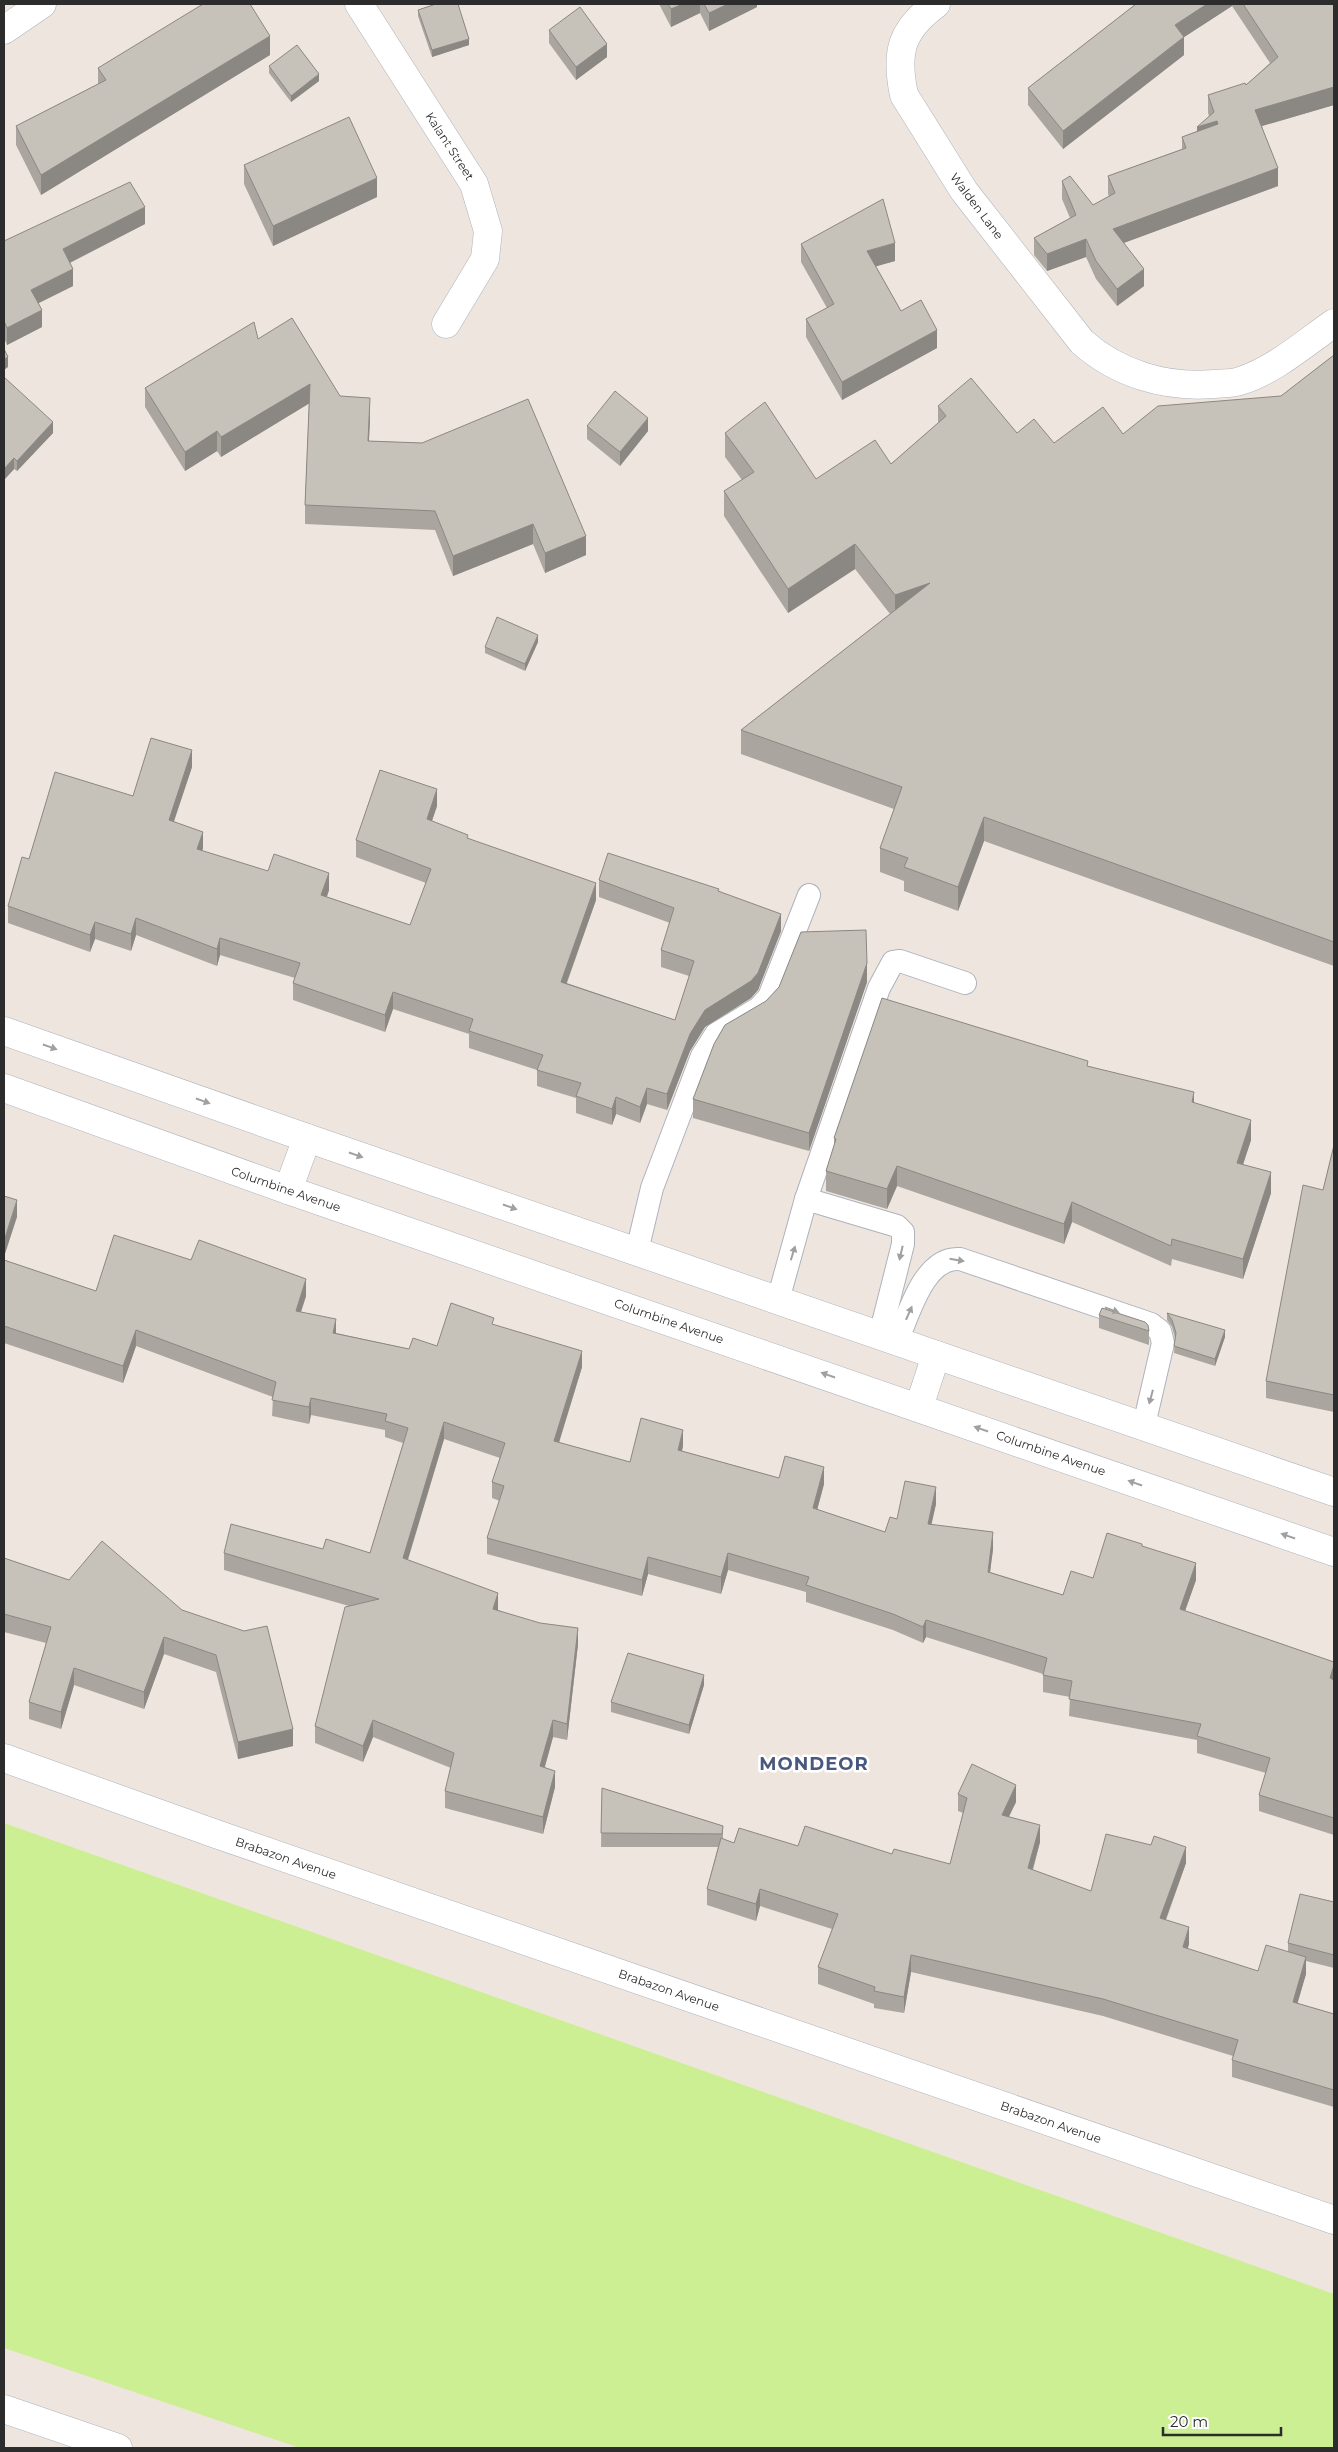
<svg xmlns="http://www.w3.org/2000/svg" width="1338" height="2452" font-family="Montserrat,sans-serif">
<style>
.pitch{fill:#cdef94}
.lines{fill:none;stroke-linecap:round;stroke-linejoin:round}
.service-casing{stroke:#aeb2bc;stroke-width:24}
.minor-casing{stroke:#aeb2bc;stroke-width:29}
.tertiary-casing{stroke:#aeb2bc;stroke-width:29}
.secondary-casing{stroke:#aeb2bc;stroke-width:29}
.service{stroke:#fff;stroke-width:22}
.minor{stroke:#fff;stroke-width:28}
.tertiary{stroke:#fff;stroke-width:28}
.secondary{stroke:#fff;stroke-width:28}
.wall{fill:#aaa69f}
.shaded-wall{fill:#8b8782}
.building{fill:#c6c1b9;stroke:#8b8782}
.oneway{fill:#a0a0a0}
.labels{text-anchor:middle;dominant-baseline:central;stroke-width:5;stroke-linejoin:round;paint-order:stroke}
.street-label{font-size:12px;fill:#2c2c2c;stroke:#fff}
.district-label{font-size:18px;font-weight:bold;letter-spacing:1px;fill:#4a577f;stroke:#fff}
</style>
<rect width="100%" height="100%" fill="#eee6de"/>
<polygon class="pitch" points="4,1823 1334,2294 1334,2448 300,2448 4,2348"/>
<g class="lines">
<g class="service-casing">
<g id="service">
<polyline points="806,1199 879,988 893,962 900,961 965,983"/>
<polyline points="637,1251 652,1188 702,1056 716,1034 759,1008 769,997 809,895"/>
<polyline points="778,1300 806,1199 897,1226 903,1232 903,1244 880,1335"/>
<path d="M897 1341C909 1314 924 1256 960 1259L1151 1324 1160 1331 1163 1343 1144 1425"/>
</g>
</g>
<g class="minor-casing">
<g id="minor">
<polyline points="359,4 474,184 488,231 485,259 446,324"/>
<path d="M936 4C901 30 895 52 904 95L964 191 1082 342C1118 374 1166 388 1213 384 1222 383 1232 384 1240 381 1275 370 1305 343 1334 323"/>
<polyline points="4,1758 216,1834 1334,2220"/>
<polyline points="4,2409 118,2448"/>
</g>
</g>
<g class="tertiary-casing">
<polyline id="tertiary" points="4,30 42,4"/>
</g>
<g class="secondary-casing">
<g id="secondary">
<polyline points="4,1031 307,1138 1334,1492"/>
<polyline points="4,1088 288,1190 1334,1552"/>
<polyline points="288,1190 307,1138"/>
<polyline points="919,1407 936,1355"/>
</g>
</g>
<use href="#service" class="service"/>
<use href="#minor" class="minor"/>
<use href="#tertiary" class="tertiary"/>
<use href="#secondary" class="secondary"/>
</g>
<g class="wall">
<polygon points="659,4 757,4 757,7 709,31 700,13 671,27"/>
<polygon points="1136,4 1334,4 1334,105 1262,126 1278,186 1123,243 1144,286 1117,306 1096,279 1086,257 1047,271 1034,255 1034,238 1070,218 1062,199 1062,181 1093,205 1109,196 1108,194 1108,176 1182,149 1182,137 1197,131 1209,116 1208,113 1208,95 1246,85 1270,63 1232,6 1184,37 1184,55 1063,149 1028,105 1028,88"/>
<polygon points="418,10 469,45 432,57 418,16"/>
<polygon points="549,30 607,57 576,80 549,43"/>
<polygon points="270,55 41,195 16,145 16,126 98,84 98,68"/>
<polygon points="269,66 319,81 291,102 269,73"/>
<polygon points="244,165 377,197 273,246 244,184"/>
<polygon points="145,224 70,263 73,286 38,303 42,327 7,345 4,338 4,241"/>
<polygon points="801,244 895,261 876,266 901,311 937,348 842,400 806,337 806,319 827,308 801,262"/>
<polygon points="258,339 370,417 369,441 422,443 586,555 545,573 533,544 453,576 435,530 305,524 305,505 309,403 221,457 217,451 185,471 145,407 145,388"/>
<polygon points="1334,355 1334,966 984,841 958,911 904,891 904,881 880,872 880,848 894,809 741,754 741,730 890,614 855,569 788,613 724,516 724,491 742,480 725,457 725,433 816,479 891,464 938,423 938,406 1017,433 1054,443 1123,434 1281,396"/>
<polygon points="4,377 53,433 17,471 14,469 4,480"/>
<polygon points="587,426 648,431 620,466 587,439"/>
<polygon points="538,642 525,671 485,653 485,647"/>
<polygon points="192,767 174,821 203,848 202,851 329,890 327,897 410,925 426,883 356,857 356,840 437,806 432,821 596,900 567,983 675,1020 689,976 661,967 661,950 670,923 599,897 599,880 719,891 781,931 758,990 751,998 705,1027 690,1051 667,1110 647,1104 640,1123 616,1114 612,1125 576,1113 576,1098 537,1086 537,1070 469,1048 469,1034 393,1009 385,1032 293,1000 293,983 295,978 220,955 217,966 136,935 131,951 95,939 90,952 8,923 8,906 29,859 133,796"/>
<polygon points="867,982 809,1151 693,1118 693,1099"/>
<polygon points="1088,1066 1194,1103 1251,1140 1243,1164 1271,1193 1243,1279 1172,1259 1171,1266 1072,1222 1064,1244 897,1186 887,1209 826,1191 826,1171 834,1145 834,1138"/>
<polygon points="1334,1145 1334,1412 1266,1398 1266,1381 1323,1190"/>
<polygon points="4,1260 96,1291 191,1260 306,1296 301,1312 336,1333 409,1349 437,1346 494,1325 582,1367 559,1443 630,1462 683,1446 682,1451 779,1478 824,1484 817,1510 885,1532 897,1519 936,1504 931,1524 993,1549 990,1572 1063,1595 1093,1578 1142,1546 1196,1580 1185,1611 1334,1662 1334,1835 1259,1811 1259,1795 1266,1773 1197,1753 1197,1740 1069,1716 1070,1697 1043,1692 1043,1674 926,1637 923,1643 893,1630 806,1602 806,1592 728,1570 721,1594 648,1574 642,1596 487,1554 487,1538 500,1501 492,1498 492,1482 500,1458 444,1439 408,1560 498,1610 578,1644 567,1740 553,1737 545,1767 555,1787 543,1834 445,1808 445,1791 451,1768 373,1737 363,1762 315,1743 315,1726 349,1606 224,1570 224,1553 323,1549 370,1553 403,1443 385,1437 385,1430 311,1415 309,1424 272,1416 273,1397 136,1346 123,1383 4,1343"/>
<polygon points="1167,1313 1225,1337 1215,1366 1174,1353 1175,1338 1172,1327 1167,1320"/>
<polygon points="1099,1315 1149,1331 1149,1345 1099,1328"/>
<polygon points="4,1558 69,1580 182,1610 293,1746 238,1759 216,1672 164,1654 144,1709 74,1685 61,1729 29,1719 29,1702 46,1643 4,1632"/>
<polygon points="704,1685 689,1734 611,1712 611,1702"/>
<polygon points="602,1788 723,1826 723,1839 734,1843 798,1846 892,1854 950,1864 963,1813 958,1811 958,1794 1016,1802 1009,1816 1040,1842 1033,1870 1091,1891 1186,1863 1166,1920 1189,1944 1187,1949 1258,1971 1288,1952 1288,1943 1334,1902 1334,1968 1306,1961 1306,1974 1297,2003 1334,2014 1334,2107 1232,2077 1232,2060 1233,2056 1103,2016 911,1972 904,2013 874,2008 874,2004 818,1984 818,1967 832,1929 760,1906 756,1921 707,1905 707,1889 718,1847 601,1847"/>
</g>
<g class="shaded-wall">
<polygon points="683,4 700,4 700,13 671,27 671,9"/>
<polygon points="728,4 757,4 757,7 709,31 709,13"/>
<polygon points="1207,4 1232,4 1232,6 1175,43 1175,25"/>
<polygon points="270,36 270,55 41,195 41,175"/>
<polygon points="1184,37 1184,55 1063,149 1063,131"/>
<polygon points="469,39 469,45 432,57 432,50"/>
<polygon points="607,44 607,57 576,80 576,67"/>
<polygon points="319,74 319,81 291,102 291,96"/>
<polygon points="1334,87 1334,105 1255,128 1255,110"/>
<polygon points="1217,121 1217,139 1197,145 1197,127"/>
<polygon points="1278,168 1278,186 1113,247 1113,229"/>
<polygon points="377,178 377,197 273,246 273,226"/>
<polygon points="145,207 145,224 63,266 63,249"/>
<polygon points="1086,239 1086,257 1047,271 1047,254"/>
<polygon points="895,243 895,261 867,269 867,251"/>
<polygon points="73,269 73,286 31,307 31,290"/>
<polygon points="1144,269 1144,286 1117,306 1117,289"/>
<polygon points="42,310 42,327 7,345 7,328"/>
<polygon points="937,330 937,348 842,400 842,382"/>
<polygon points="8,357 8,367 4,370 4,359"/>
<polygon points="310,384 310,403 221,457 221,437"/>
<polygon points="370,398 370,417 368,460 368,441"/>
<polygon points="648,418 648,431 620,466 620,452"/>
<polygon points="53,422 53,433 17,471 17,461"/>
<polygon points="217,431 217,451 185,471 185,452"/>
<polygon points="14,458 14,469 4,480 4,469"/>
<polygon points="533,524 533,544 453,576 453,556"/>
<polygon points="586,536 586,555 545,573 545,553"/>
<polygon points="855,544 855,569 788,613 788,589"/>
<polygon points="930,583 895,619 895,595"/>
<polygon points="538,635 538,642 525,671 525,664"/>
<polygon points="192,750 192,767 169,836 169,820"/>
<polygon points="437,789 437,806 427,835 427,819"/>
<polygon points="984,817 984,841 958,911 958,887"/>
<polygon points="203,832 203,848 197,866 197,849"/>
<polygon points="329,873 329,890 321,912 321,895"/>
<polygon points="596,883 596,900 561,998 561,982"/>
<polygon points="781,914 781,931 758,990 751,998 705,1027 690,1051 667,1110 667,1094 690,1034 705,1010"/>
<polygon points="136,918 136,935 131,951 131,934"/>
<polygon points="95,922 95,939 90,952 90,935"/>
<polygon points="220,938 220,955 217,966 217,949"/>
<polygon points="867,963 867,982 809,1151 809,1133"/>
<polygon points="393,992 393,1009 385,1032 385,1015"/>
<polygon points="647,1088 647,1104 640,1123 640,1107"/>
<polygon points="1194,1092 1194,1113 1192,1102"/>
<polygon points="616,1097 616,1114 612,1125 612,1109"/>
<polygon points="1251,1120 1251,1140 1237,1183 1237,1163"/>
<polygon points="897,1166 897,1186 887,1209 887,1189"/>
<polygon points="1271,1172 1271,1193 1243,1279 1243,1259"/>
<polygon points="17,1200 17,1217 4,1257 4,1241"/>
<polygon points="1072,1202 1072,1222 1064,1244 1064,1224"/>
<polygon points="306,1279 306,1296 296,1327 296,1311"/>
<polygon points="336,1319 336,1336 333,1333"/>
<polygon points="136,1330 136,1346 123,1383 123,1366"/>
<polygon points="1225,1330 1225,1337 1215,1366 1215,1359"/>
<polygon points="582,1351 582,1367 554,1458 554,1441"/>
<polygon points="311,1398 311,1415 309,1424 309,1407"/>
<polygon points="444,1422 444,1439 403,1575 403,1558"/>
<polygon points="683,1430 683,1446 678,1466 678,1450"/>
<polygon points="824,1467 824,1484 813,1525 813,1508"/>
<polygon points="936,1487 936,1504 928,1540 928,1524"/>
<polygon points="993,1532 993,1549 988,1588 988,1572"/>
<polygon points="728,1553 728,1570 721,1594 721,1577"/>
<polygon points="648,1557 648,1574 642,1596 642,1580"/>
<polygon points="1196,1563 1196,1580 1180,1625 1180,1609"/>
<polygon points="498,1593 498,1610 493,1625 493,1609"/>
<polygon points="926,1620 926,1637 923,1643 923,1627"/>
<polygon points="578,1628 578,1644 567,1740 567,1724"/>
<polygon points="164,1637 164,1654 144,1709 144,1692"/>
<polygon points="1334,1665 1334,1682 1330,1678"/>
<polygon points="74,1668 74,1685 61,1729 61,1712"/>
<polygon points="704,1675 704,1685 689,1734 689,1725"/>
<polygon points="373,1720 373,1737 363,1762 363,1746"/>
<polygon points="553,1720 553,1737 540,1783 540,1766"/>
<polygon points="293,1729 293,1746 238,1759 238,1742"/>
<polygon points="555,1771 555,1787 543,1834 543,1817"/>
<polygon points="1016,1785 1016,1802 1002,1831 1002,1815"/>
<polygon points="1040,1825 1040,1842 1028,1885 1028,1868"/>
<polygon points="1186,1847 1186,1863 1160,1935 1160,1918"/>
<polygon points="760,1889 760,1906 756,1921 756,1904"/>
<polygon points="1189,1927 1189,1944 1183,1964 1183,1947"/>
<polygon points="911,1955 911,1972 904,2013 904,1997"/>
<polygon points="1306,1957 1306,1974 1293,2019 1293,2002"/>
</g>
<g class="building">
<polygon points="203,4 250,4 270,36 41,175 16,126 106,80 98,68"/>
<polygon points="436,4 458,4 469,39 432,50 418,10"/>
<polygon points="668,4 683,4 671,9"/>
<polygon points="704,4 728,4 709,13"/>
<polygon points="1136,4 1207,4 1175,25 1184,37 1063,131 1028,88"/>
<polygon points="1243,4 1334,4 1334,87 1255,110 1278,168 1113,229 1144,269 1117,289 1096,261 1086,239 1047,254 1034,238 1076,215 1062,181 1070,176 1093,205 1115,193 1108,176 1186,148 1182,137 1218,124 1217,121 1197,127 1214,112 1208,95 1245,83 1246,85 1278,57"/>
<polygon points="580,7 607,44 576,67 549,30"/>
<polygon points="297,45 319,74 291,96 269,66"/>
<polygon points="349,117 377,178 273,226 244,165"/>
<polygon points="130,182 145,207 63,249 73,269 31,290 42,310 7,328 4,321 4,241"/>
<polygon points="883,199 895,243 867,251 901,311 921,300 937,330 842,382 806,319 834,304 801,244"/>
<polygon points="292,318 340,396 370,398 368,441 422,443 528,399 586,536 545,553 533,524 453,556 435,511 305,505 310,384 221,437 217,431 185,452 145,388 254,322 258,339"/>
<polygon points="4,349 8,357 4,359"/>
<polygon points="1334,355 1334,942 984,817 958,887 904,867 908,858 880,848 902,787 741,730 930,583 895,595 855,544 788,589 724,491 754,472 725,433 765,402 816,479 875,440 891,464 946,416 938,406 971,378 1017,433 1034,419 1054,443 1103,407 1123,434 1158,406 1281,396"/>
<polygon points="4,377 53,422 17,461 14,458 4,469"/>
<polygon points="615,391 648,418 620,452 587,426"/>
<polygon points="497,617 538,635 525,664 485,647"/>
<polygon points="151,738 192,750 169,820 203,832 197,849 268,871 274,854 329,873 321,895 410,925 431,869 356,840 380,770 437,789 427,819 468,835 467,838 596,883 561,982 675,1020 694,961 661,950 674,908 599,880 608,853 719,889 718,891 781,914 758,973 751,981 705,1010 690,1034 667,1094 647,1088 640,1107 616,1097 612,1109 576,1096 581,1083 537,1070 543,1055 469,1031 473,1019 393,992 385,1015 293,983 300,963 220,938 217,949 136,918 131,934 95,922 90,935 8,906 22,857 29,859 55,772 133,796"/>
<polygon points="866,930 867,963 809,1133 693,1099 714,1044 725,1025 766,1001 779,987 801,932"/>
<polygon points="882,998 1088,1061 1087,1066 1194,1092 1192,1102 1251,1120 1237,1163 1271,1172 1243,1259 1172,1239 1171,1246 1072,1202 1064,1224 897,1166 887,1189 826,1171 836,1139 834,1138"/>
<polygon points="1334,1145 1334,1395 1266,1381 1303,1185 1323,1190"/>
<polygon points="4,1196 17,1200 4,1241"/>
<polygon points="114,1235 191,1260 199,1240 306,1279 296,1311 336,1319 333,1333 409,1349 413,1338 437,1346 451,1303 494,1318 492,1324 582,1351 554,1441 630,1462 641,1418 683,1430 678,1450 779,1478 785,1456 824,1467 813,1508 885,1532 890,1517 897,1519 905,1481 936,1487 928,1524 993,1532 988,1572 1063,1595 1071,1571 1093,1578 1107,1533 1142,1544 1142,1546 1196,1563 1180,1609 1334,1662 1334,1665 1330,1678 1334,1680 1334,1818 1259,1795 1270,1758 1197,1736 1201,1724 1069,1699 1072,1681 1043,1675 1047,1658 926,1620 923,1627 893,1614 806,1585 809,1577 728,1553 721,1577 648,1557 642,1580 487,1538 504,1486 492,1482 505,1443 444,1422 403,1558 498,1593 493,1609 540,1623 578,1628 567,1724 553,1720 540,1766 555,1771 543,1817 445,1791 454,1753 373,1720 363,1746 315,1726 345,1607 379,1599 224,1553 231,1524 323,1549 326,1539 370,1553 408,1428 385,1421 387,1414 311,1398 309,1407 272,1400 276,1382 136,1330 123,1366 4,1326 4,1260 96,1291"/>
<polygon points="1102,1308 1145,1322 1148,1325 1149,1331 1099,1315"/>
<polygon points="1167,1313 1225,1330 1215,1359 1174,1346 1176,1333 1172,1320"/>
<polygon points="102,1541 182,1610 244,1631 267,1626 293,1729 238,1742 216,1655 164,1637 144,1692 74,1668 61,1712 29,1702 51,1627 4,1614 4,1558 69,1580"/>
<polygon points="628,1653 704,1675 689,1725 611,1702"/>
<polygon points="972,1764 1016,1785 1002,1815 1040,1825 1028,1868 1091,1891 1106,1834 1151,1845 1154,1836 1186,1847 1160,1918 1189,1927 1183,1947 1258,1971 1266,1945 1306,1957 1293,2002 1334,2014 1334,2090 1232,2060 1238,2040 1103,1999 911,1955 904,1997 874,1991 875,1987 818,1967 838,1914 760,1889 756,1904 707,1889 721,1838 734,1843 739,1828 798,1846 805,1826 892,1854 894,1849 950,1864 967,1798 958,1794"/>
<polygon points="602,1788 723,1826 722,1834 601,1833"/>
<polygon points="1300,1894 1334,1902 1334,1955 1288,1943"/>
</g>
<defs><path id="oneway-solid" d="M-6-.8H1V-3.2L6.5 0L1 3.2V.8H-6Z" transform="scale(1.25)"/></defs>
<g class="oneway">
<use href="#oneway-solid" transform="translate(50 1047) rotate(19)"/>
<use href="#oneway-solid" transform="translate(203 1101) rotate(19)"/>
<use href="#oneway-solid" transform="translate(356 1155) rotate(19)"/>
<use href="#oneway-solid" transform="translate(510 1207) rotate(19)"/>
<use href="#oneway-solid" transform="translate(793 1253) rotate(-73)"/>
<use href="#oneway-solid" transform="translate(901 1253) rotate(103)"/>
<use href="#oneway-solid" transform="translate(957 1260) rotate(9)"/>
<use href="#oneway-solid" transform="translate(1112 1310) rotate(19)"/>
<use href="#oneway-solid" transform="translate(909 1313) rotate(-66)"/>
<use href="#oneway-solid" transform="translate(828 1375) rotate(-161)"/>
<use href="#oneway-solid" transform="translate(1151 1397) rotate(105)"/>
<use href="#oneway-solid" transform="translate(981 1429) rotate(-161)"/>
<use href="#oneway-solid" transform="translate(1135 1483) rotate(-161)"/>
<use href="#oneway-solid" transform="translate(1288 1536) rotate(-161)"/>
</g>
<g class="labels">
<g class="street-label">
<text transform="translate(450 146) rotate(57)">Kalant Street</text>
<text transform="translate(977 206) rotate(53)">Walden Lane</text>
<text transform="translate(286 1189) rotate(19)">Columbine Avenue</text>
<text transform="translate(669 1321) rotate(19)">Columbine Avenue</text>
<text transform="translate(1051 1453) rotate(19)">Columbine Avenue</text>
<text transform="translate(286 1858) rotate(19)">Brabazon Avenue</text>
<text transform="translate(669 1990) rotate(19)">Brabazon Avenue</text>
<text transform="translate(1051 2122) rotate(19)">Brabazon Avenue</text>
</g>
<g class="district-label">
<text x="814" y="1764">MONDEOR</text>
</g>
</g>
<rect width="1338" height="2452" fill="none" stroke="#2c2c2c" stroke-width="10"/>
<path d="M1163 2427v8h118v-8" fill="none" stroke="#2c2c2c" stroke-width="2.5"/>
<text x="1170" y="2427" font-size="15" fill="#2c2c2c" stroke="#ffffff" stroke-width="4" paint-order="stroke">20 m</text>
</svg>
